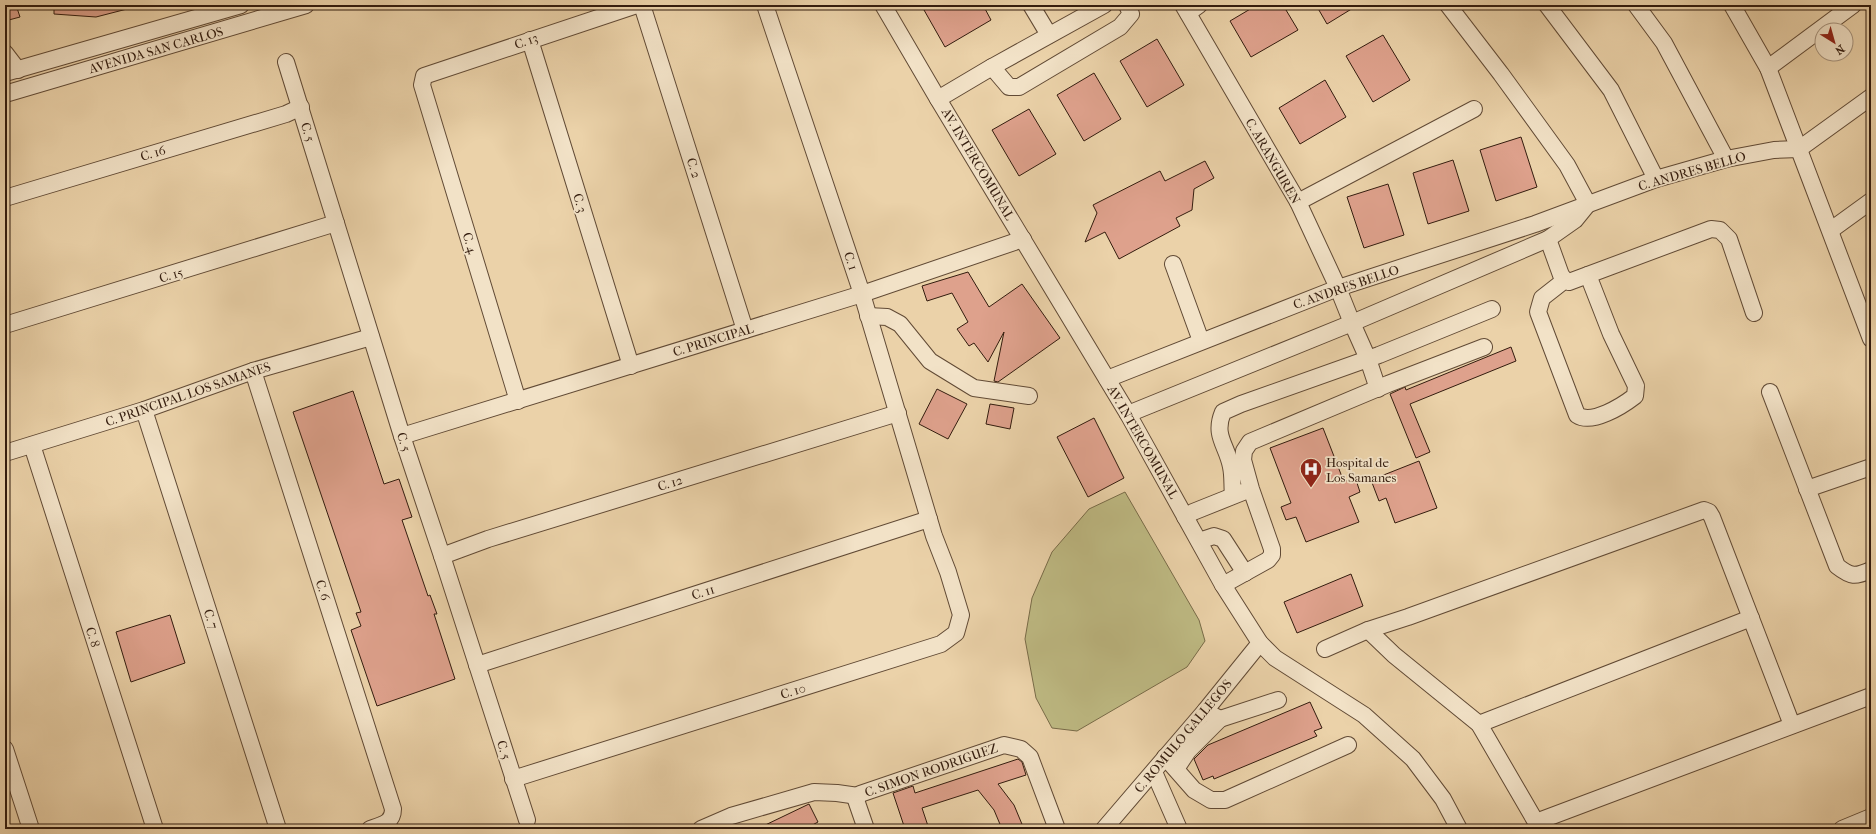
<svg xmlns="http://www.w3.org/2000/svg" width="1876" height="834" font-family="'IM FELL French Canon',serif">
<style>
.green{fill:#beba83;stroke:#786b48}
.building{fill:#dea18c;stroke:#331c0e}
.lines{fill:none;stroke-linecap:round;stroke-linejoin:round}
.minor-casing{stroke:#614a35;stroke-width:18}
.minor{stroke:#f2e2c7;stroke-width:16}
.labels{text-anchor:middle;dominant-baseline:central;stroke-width:3.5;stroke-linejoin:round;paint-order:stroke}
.street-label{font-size:13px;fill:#331c0e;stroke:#f2e2c7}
.poi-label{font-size:13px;fill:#331c0e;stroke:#f2e2c7;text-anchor:start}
</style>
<rect width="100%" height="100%" fill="#ebd2a9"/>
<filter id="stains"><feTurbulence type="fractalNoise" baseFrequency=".005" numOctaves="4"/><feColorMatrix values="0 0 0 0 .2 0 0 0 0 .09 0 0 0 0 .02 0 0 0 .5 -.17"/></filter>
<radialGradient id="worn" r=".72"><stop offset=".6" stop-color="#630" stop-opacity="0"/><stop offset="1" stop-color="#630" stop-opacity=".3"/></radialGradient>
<polygon class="green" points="1125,492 1199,620 1205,641 1187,667 1077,731 1052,728 1036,698 1025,639 1032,598 1052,552 1089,509"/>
<g class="building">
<polygon points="5,5 16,5 20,17 5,21"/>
<polygon points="54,5 126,5 127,9 96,17 54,14"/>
<polygon points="932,5 983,5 991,20 945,47 924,10"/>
<polygon points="1257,5 1283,5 1298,30 1251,57 1230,21"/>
<polygon points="1316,5 1358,5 1327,24"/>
<polygon points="1383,35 1410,80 1373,102 1346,56"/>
<polygon points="1157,39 1184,85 1147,107 1120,61"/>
<polygon points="1094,73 1121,119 1084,141 1057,95"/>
<polygon points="1325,80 1346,117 1300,144 1279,108"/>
<polygon points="1029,109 1056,154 1019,176 992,130"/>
<polygon points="1521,137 1537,187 1496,201 1480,150"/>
<polygon points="1453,160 1469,211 1428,224 1413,173"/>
<polygon points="1205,161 1214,178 1194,189 1192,210 1176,218 1180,226 1119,259 1105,232 1085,242 1097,213 1093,205 1160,171 1165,181"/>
<polygon points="1388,184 1404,235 1364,248 1347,197"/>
<polygon points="968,272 989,307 1022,284 1060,338 998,382 994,381 1004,332 988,362 974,343 969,346 957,329 968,322 952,293 927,301 922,286"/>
<polygon points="1511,347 1516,361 1410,404 1430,452 1416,458 1390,394 1405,387 1406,390"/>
<polygon points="937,389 967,404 948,439 919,424"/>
<polygon points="353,391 384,484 399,479 412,517 402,520 428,596 430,595 437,614 434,614 455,679 377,706 351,630 361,626 356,613 361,612 293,412"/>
<polygon points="990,404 1014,408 1010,429 986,424"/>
<polygon points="1094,418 1124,478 1088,497 1057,437"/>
<polygon points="1323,428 1344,482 1355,477 1360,492 1349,497 1359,522 1306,542 1296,517 1286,520 1281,507 1291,503 1270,448"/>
<polygon points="1419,461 1437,508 1395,523 1386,498 1379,501 1371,480"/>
<polygon points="1351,574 1363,606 1297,633 1284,602"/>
<polygon points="170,615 185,663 131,682 116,632"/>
<polygon points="1310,702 1322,728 1314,731 1317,736 1214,779 1213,776 1203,780 1194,759 1208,745"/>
<polygon points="1018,759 1022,762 1026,775 998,784 1014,805 1024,829 1002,829 994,810 978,790 922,808 929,829 905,829 893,793 913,786 915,793"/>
<polygon points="809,804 818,822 805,829 757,829"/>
</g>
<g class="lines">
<g class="minor-casing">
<g id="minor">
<polyline points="642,5 745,330"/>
<polyline points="883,5 938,99 1128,414 1223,585 1260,643 1275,658 1364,715 1413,759 1443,799 1459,829"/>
<polyline points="1031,5 1049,35"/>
<polyline points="1183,5 1298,202 1338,288 1352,323 1368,359 1378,389"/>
<polyline points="1547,5 1611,90 1656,179"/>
<polyline points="1636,5 1664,43 1726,159"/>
<polyline points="1732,5 1768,68 1871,339"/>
<polyline points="1188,13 1199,5"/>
<polyline points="530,40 631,366"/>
<polyline points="5,53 18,70"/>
<polyline points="286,62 402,436 442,556 527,820"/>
<polyline points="992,67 1009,87 1019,87 1120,27 1131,14 1127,5"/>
<polyline points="1768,68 1853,5"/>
<polyline points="5,73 241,5"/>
<polyline points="5,94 306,5"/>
<polyline points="938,99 992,67 1104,5"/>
<polyline points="5,198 286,114 301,107"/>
<polyline points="1298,202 1474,109"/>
<polyline points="1831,230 1871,201"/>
<polyline points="1548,239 1561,275 1565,280 1569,282 1711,229 1720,230 1729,239 1754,313"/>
<polyline points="1173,264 1201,341"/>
<path d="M1565 280 1542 298 1538 312 1577 415C1592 425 1622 406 1635 396L1636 386 1611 334 1588 275"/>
<polyline points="868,316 887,317 900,324 930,361 974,388 1029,396"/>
<polyline points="5,325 336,223"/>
<path d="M253 371 393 809C393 823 382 825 370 829"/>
<polyline points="1107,379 1338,288 1535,224 1656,179 1726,159 1774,150 1799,149 1871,97"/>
<path d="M1770 392 1837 566C1851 577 1855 577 1871 570"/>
<polyline points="518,401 422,85 424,76 637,5"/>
<polyline points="144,410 278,829"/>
<polyline points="1128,414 1352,323 1548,239 1575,220 1588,204 1567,165 1501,74 1448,5"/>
<polyline points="402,436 862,294 1023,239"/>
<polyline points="32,445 155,829"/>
<polyline points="5,453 144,410 253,371 371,337"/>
<polyline points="1807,489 1871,467"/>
<path d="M1233 495C1232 486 1233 476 1231 467 1227 445 1213 436 1223 412L1241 404 1379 355 1492 309"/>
<polyline points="1185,517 1193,512 1243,492"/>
<polyline points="1199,541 1214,536 1223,539 1245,573"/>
<polyline points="442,556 488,539 898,413"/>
<polyline points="1223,585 1268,560 1272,555 1272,549 1251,489 1243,460 1244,451 1250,442 1388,384 1484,347"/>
<polyline points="1368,630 1394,655 1479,724 1540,829"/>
<polyline points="1325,649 1368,630 1408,617 1704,510 1709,512 1712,517 1792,725"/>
<polyline points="477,665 929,519"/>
<polyline points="1220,719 1278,700"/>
<polyline points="1479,724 1751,618"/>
<polyline points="5,749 31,829"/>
<polyline points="1165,757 1194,790 1211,800 1225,800 1348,745"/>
<polyline points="1176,769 1188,751 1220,719 1205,711"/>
<polyline points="1154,772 1179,829"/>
<polyline points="513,779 941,644 956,633 961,615 948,572 934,536 862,294 765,5"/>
<polyline points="1536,822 1871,696"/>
<polyline points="701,829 731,816 814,792 837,793 858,796"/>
<polyline points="866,829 856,800 860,794 1004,745 1021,749 1030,757 1057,829"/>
<polyline points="1104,829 1205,711 1260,643"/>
<polyline points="1842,829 1871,817"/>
</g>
</g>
<use href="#minor" class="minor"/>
</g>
<defs>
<g id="hospital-pin" transform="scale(1.15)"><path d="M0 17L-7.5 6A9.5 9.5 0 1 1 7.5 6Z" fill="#8f2418" stroke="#f2e2c7"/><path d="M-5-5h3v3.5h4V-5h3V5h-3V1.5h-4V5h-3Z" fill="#fff"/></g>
</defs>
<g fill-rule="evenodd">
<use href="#hospital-pin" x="1311" y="469"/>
</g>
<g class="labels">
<g class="street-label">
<text transform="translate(526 41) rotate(-19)">C. 13</text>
<text transform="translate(156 50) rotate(-16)">AVENIDA SAN CARLOS</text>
<text transform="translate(308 132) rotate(73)">C. 5</text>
<text transform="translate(153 153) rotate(-17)">C. 16</text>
<text transform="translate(1273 161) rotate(60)">C. ARANGUREN</text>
<text transform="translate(978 164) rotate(59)">AV. INTERCOMUNAL</text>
<text transform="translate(694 168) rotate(72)">C. 2</text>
<text transform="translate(1692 171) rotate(-16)">C. ANDRES BELLO</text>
<text transform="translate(580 203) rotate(73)">C. 3</text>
<text transform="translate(470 243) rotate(73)">C. 4</text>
<text transform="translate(851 261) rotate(72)">C. 1</text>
<text transform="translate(171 275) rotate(-17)">C. 15</text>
<text transform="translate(1346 287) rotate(-19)">C. ANDRES BELLO</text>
<text transform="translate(713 340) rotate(-17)">C. PRINCIPAL</text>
<text transform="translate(188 394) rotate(-19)">C. PRINCIPAL LOS SAMANES</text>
<text transform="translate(404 442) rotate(72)">C. 5</text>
<text transform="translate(1143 442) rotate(60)">AV. INTERCOMUNAL</text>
<text transform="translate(670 483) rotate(-17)">C. 12</text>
<text transform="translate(323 590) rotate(72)">C. 6</text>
<text transform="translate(703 592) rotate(-18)">C. 11</text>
<text transform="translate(211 619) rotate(72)">C. 7</text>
<text transform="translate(93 637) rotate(72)">C. 8</text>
<text transform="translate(793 691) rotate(-17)">C. 10</text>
<text transform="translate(1183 736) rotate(-50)">C. ROMULO GALLEGOS</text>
<text transform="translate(504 750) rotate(72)">C. 5</text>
<text transform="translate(931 770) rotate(-19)">C. SIMON RODRIGUEZ</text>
</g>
<g class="poi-label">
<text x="1326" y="462">Hospital de<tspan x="1326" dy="15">Los Samanes</tspan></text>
</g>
</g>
<rect width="1876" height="834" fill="none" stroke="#ebd2a9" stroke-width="20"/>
<rect x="6" y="6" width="1864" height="822" fill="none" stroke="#331c0e" stroke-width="2"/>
<rect x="10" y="10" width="1856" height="814" fill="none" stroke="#331c0e"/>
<g transform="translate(1834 42) rotate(143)"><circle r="19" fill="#f2e2c7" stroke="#a6937d"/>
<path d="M0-3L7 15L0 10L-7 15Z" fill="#8f2418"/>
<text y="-6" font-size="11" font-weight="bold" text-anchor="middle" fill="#331c0e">N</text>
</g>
<rect width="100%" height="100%" filter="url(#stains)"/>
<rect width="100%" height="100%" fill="url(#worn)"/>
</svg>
